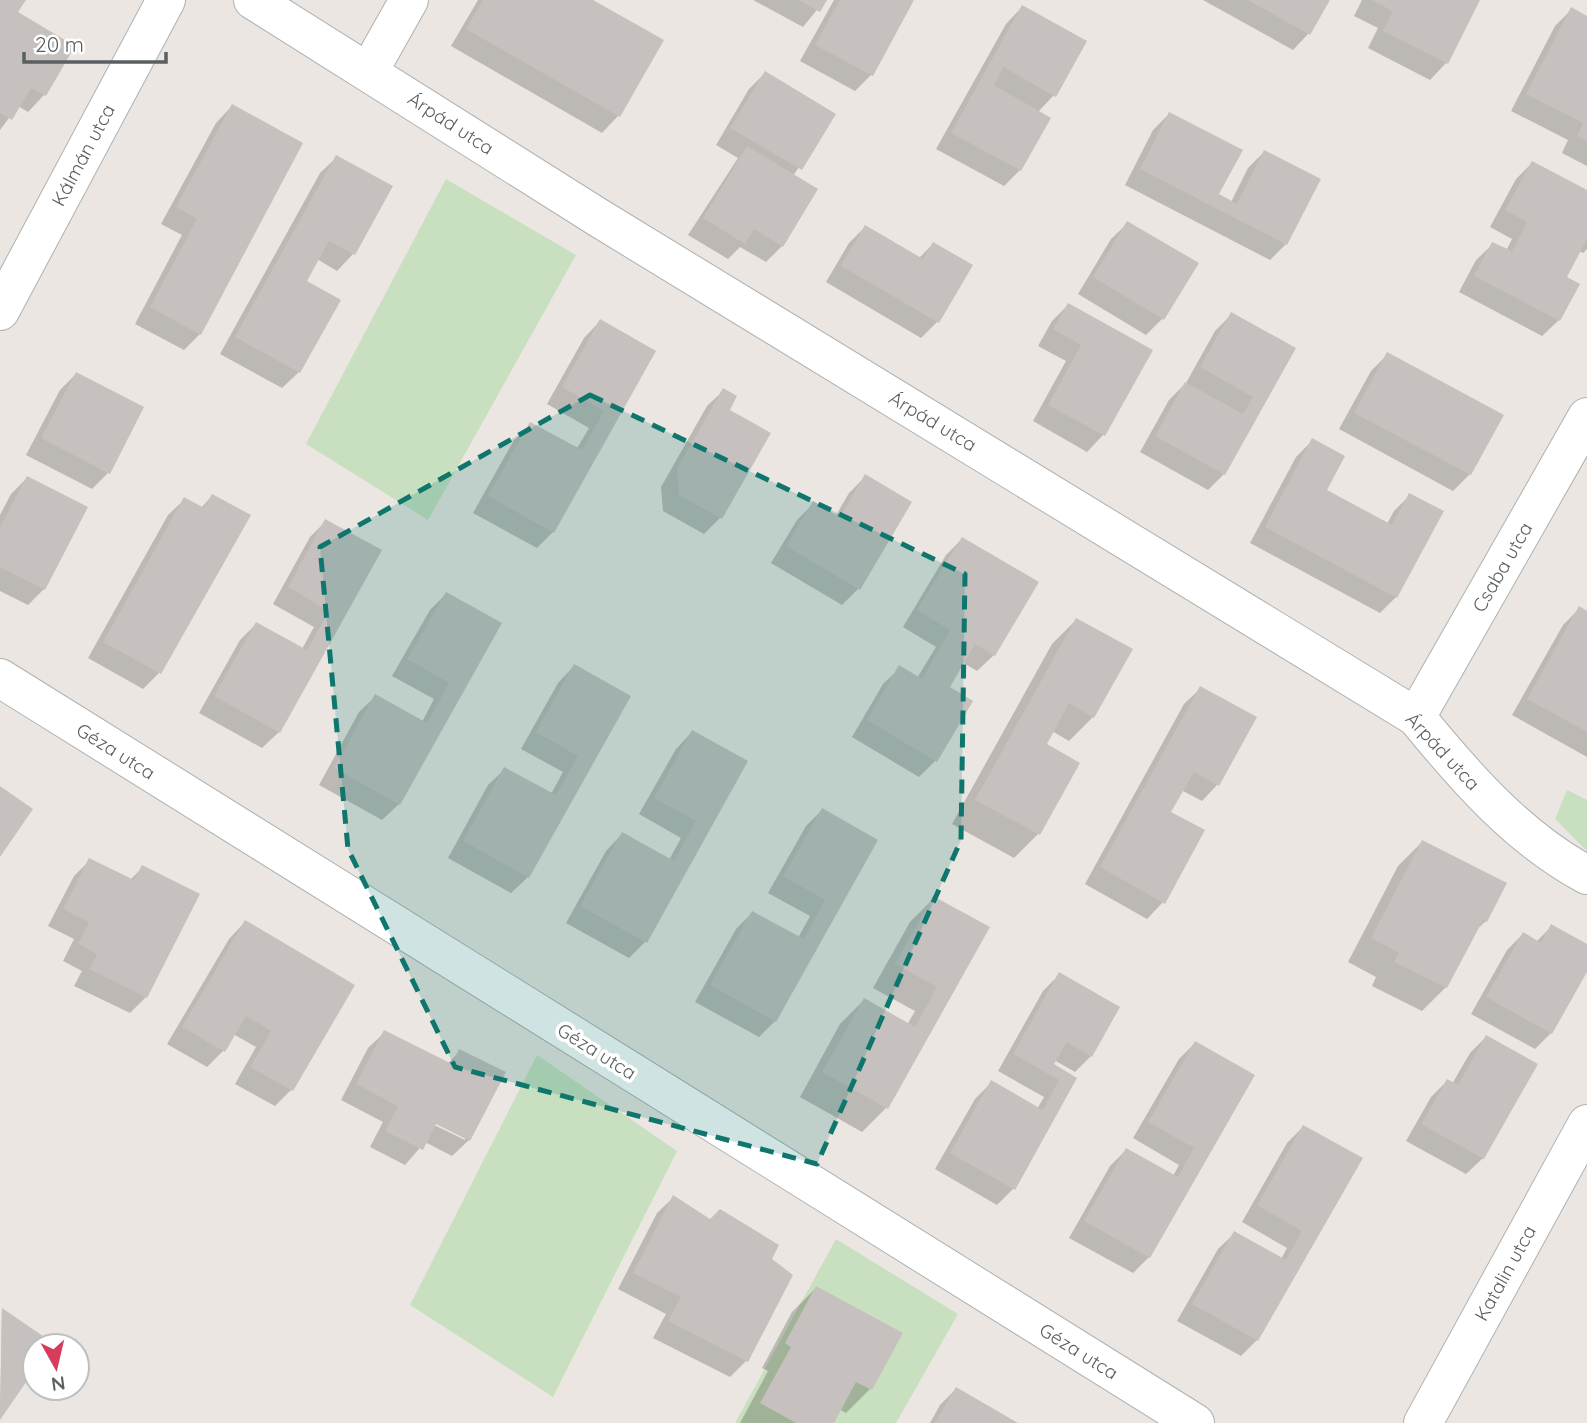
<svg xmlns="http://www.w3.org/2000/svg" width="1587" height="1423" font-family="Quicksand,sans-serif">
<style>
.green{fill:#c9e0c0}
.shadow{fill:#0003;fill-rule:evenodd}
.building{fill:#c6c1be}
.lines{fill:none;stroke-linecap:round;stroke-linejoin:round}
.street-casing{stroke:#adb1b3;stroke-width:40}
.street{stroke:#fff;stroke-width:38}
.marked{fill:#0f766e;fill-opacity:0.2;stroke:#0f766e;stroke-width:5;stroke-dasharray:14 9;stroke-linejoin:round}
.labels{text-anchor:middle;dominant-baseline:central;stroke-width:7;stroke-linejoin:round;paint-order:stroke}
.street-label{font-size:19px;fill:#5a5f61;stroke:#fff}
</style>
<rect width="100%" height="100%" fill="#ebe6e1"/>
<g class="green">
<polygon points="446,179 576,255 428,520 306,444"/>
<polygon points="1567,790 1587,800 1587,851 1555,819"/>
<polygon points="537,1055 677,1151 553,1397 410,1305"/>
<polygon points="836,1239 958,1314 896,1423 735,1423"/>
</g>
<g class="shadow">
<polygon points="0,0 24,0 16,13 73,47 44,95 28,112 18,106 0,130"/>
<polygon points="478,0 590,0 661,41 618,116 602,133 451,46"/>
<polygon points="753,0 825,0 803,27"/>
<polygon points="834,0 912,0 871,75 855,91 800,61"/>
<polygon points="1203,0 1328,0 1309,33 1293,50"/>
<polygon points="1362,0 1478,0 1446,63 1430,80 1368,48 1378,28 1354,16"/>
<polygon points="1022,7 1054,95 1038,112 1020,170 1004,186 936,149 1006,24"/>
<polygon points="1571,10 1587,18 1587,166 1562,153 1568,140 1511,111 1555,26"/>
<polygon points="765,73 834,114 793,176 782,246 766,262 740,247 728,259 688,235 738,158 716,145 749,89"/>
<polygon points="232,106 200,334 184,350 135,324 182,235 161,224 216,123"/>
<polygon points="1169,114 1217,195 1231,202 1248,168 1264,152 1286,244 1270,260 1125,185 1153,130"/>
<polygon points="337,157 391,187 353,254 337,271 317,259 304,282 299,372 282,388 220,354 320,173"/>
<polygon points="1532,163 1587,192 1587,249 1583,253 1579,251 1564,278 1559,320 1542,336 1459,292 1476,260 1493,244 1506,251 1512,239 1490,227 1516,179"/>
<polygon points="1128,223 1196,264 1162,319 1146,335 1078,294 1111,239"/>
<polygon points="865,227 919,258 933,244 971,265 937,322 921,338 826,282 849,243"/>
<polygon points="1068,305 1150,350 1103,435 1087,452 1033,421 1066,361 1038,346 1052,321"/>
<polygon points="1232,314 1293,348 1224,474 1208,490 1140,452 1169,400 1186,383 1215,331"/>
<polygon points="600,321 654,352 553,532 537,548 473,513 514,440 531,424 576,450 589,428 547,404 584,338"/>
<polygon points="1387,355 1501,416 1470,474 1453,491 1339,429 1371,371"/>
<polygon points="76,374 108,473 92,489 26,455 60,390"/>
<polygon points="724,390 727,410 720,518 704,534 663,511 661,487 707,406"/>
<polygon points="1313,440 1325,491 1387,524 1394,511 1410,495 1396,597 1380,613 1250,543 1296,457"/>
<polygon points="866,476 909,502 858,589 842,605 771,563 797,520 813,504 835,517 849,493"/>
<polygon points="27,478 44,589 28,605 0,591 0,515 11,494"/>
<polygon points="212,496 159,673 143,689 88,658 168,515 185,499 201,508"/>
<polygon points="326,521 379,551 279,732 262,748 199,713 240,640 256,624 302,649 314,627 273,604 310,537"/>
<polygon points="962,539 994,655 977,671 962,662 947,687 935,761 919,777 852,737 883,684 900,668 917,678 936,647 903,627 946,555"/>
<polygon points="446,594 499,624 399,804 382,820 319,785 359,712 376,696 422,722 434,699 392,676 430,610"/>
<polygon points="1579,609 1587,613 1587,757 1512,715 1563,625"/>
<polygon points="1076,620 1093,717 1069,741 1052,731 1044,745 1078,764 1038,834 1014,858 952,824 1052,644"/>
<polygon points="574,666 628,697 528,877 511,893 448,858 488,785 505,769 551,794 563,772 521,749 558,683"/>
<polygon points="1201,688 1218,784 1202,801 1181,790 1169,813 1163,902 1147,919 1085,884 1184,704"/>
<polygon points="692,732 746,762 645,942 629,958 566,923 606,851 622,834 669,860 681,838 639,814 676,749"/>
<polygon points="822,810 876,841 775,1021 759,1037 695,1002 736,929 752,913 798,938 810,916 768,893 806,826"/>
<polygon points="1422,842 1486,921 1475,931 1446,987 1422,1011 1372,986 1376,977 1348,962 1398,866"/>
<polygon points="90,860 130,880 143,867 146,997 130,1013 74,986 82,971 63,961 74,939 48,926 74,876"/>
<polygon points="934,898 988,928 886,1108 862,1132 800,1097 840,1024 864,1000 907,1025 915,1011 873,988 910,922"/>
<polygon points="245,922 353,985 291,1090 275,1106 235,1084 256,1047 233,1034 223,1051 207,1067 167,1044 229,939"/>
<polygon points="1552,926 1587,946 1587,969 1551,1033 1535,1049 1471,1014 1507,950 1523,934 1536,942"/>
<polygon points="1059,975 1091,1056 1075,1072 1054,1060 1052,1065 1075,1078 1013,1189 997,1205 935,1169 975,1099 991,1083 1037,1109 1044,1097 998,1071 1043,991"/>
<path d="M385 1032 447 1064 460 1051 469 1140 452 1156 425 1142 405 1165 370 1147 383 1122 341 1100 368 1048ZM429 1119 465 1136V1140L428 1122Z"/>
<polygon points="1486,1037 1483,1158 1466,1174 1406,1141 1431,1097 1447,1081 1452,1084 1470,1053"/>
<polygon points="1195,1043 1252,1076 1149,1257 1133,1273 1069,1238 1110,1166 1126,1150 1173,1176 1179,1165 1133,1138 1179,1059"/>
<polygon points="1303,1127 1360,1159 1257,1340 1241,1356 1177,1321 1218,1249 1235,1233 1281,1259 1287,1248 1242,1222 1287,1143"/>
<polygon points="674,1197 791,1275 746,1361 730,1377 653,1338 666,1314 618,1289 657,1213"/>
<polygon points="816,1288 870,1389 846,1413 839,1409 832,1423 740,1423 768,1371 762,1368 792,1312"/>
<polygon points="2,1311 49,1346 35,1346 35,1366 0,1416"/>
<polygon points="956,1389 1015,1423 930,1423 940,1405"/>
</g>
<g class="building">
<polygon points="0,0 26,0 18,12 75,46 46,96 31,88 12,120 0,113"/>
<polygon points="483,0 593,0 664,40 620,117 466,29"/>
<polygon points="798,0 827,0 820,12"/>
<polygon points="840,0 914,0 873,76 815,45"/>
<polygon points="1248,0 1330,0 1310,35"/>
<polygon points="1371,0 1480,0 1448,64 1383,31 1393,11"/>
<polygon points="1022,5 1087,41 1056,97 1003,67 994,85 1051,118 1021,171 951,133"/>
<polygon points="1571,7 1587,16 1587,141 1577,136 1583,123 1526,94"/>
<polygon points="765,71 836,114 802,170 730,128"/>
<polygon points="232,104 303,143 201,335 150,307 197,219 176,207"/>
<polygon points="1169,112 1243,150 1219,194 1237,204 1264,150 1321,179 1287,245 1140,169"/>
<polygon points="747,146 818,189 783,247 754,229 745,244 703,218"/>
<polygon points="336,155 393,186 355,255 329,241 307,281 341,300 300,373 235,337"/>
<polygon points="1532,161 1587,190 1587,239 1567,277 1580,284 1560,321 1474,276 1492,242 1512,251 1521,235 1527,222 1505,210"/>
<polygon points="1127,221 1199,263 1164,320 1093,277"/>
<polygon points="865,225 923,259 933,242 973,265 939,323 841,266"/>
<polygon points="1068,303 1153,350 1105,436 1048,405 1081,345 1053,329"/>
<polygon points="1231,312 1296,348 1225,475 1155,436 1185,382 1243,414 1253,397 1200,367"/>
<polygon points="600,319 656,351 554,533 488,496 530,422 582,450 604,411 562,387"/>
<polygon points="1387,352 1504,415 1471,475 1354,413"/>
<polygon points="76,372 144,407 110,474 41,438"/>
<polygon points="723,388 737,396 730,410 771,433 722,519 679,495 677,469"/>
<polygon points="1312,438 1345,456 1327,490 1392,525 1409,493 1444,511 1397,598 1265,527"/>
<polygon points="865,474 912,502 860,590 786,546 813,501 840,517"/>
<polygon points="27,476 88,507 45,590 0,567 0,527"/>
<polygon points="212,494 251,515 161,674 103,642 184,497 204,508"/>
<polygon points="325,519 382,550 280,733 214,696 256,622 307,650 329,611 288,587"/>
<polygon points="962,537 1039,582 995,656 975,644 950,687 973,701 937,762 867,720 899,665 922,679 950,630 917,610"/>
<polygon points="446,592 502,623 400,805 334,768 375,694 427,723 449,683 407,659"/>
<polygon points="1579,606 1587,611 1587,732 1527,699"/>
<polygon points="1076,618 1133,649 1094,718 1069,703 1047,744 1080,763 1040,835 975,800"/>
<polygon points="574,664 631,696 529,878 463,841 504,767 556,795 578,756 536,732"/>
<polygon points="1200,686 1257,717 1219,786 1194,772 1171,812 1205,830 1165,904 1100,867"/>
<polygon points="692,730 748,761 647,943 580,906 622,832 674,861 696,821 654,798"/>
<polygon points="0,786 33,809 0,857"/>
<polygon points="822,808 878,840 776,1022 710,985 752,911 804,939 825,900 783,876"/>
<polygon points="1422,840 1507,883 1487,922 1483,920 1447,988 1394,962 1399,953 1371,938"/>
<polygon points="89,858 134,880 142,865 200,894 147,998 89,969 97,954 78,944 89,922 63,909"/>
<polygon points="933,896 990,927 888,1109 822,1072 864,998 915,1027 937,987 895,964"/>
<polygon points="245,920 355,985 293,1091 250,1067 271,1031 246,1016 225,1052 182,1027"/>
<polygon points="1551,924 1587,944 1587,972 1552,1034 1486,997 1523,932 1541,943"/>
<polygon points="1059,972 1120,1007 1092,1057 1067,1042 1054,1064 1077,1078 1015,1190 950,1153 991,1080 1043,1110 1059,1080 1013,1054"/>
<polygon points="384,1030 452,1064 459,1049 506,1072 470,1141 436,1124 423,1150 385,1131 398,1106 356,1084"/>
<polygon points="1486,1035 1538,1064 1484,1159 1421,1124 1447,1079 1458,1085"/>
<polygon points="1195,1041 1255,1075 1150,1258 1084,1221 1126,1148 1178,1177 1194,1148 1148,1122"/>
<polygon points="1303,1125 1363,1158 1258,1341 1192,1304 1234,1231 1286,1260 1302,1231 1257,1205"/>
<polygon points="673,1195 710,1219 720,1209 779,1245 772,1259 793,1275 748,1362 668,1321 681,1297 633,1273"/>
<polygon points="816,1286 903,1333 872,1390 856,1382 834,1423 796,1423 760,1403 791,1347 785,1343"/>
<polygon points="2,1308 53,1343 51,1346 35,1346 35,1369 0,1420"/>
<polygon points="956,1387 1018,1423 935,1423"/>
</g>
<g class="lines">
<g class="street-casing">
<g id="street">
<path d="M253 0 599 218 1416 717C1465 777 1518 838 1587 875"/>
<polyline points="369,71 409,0"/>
<polyline points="0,311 166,0"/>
<polyline points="0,678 1195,1423"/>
<polyline points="1416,717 1587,417"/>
<polyline points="1423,1423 1587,1124"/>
</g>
</g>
<use href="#street" class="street"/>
</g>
<path class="marked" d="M590 395 965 574 961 840 817 1164 455 1067 348 849 320 547Z"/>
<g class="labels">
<g class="street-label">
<text transform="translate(451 123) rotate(33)">Árpád utca</text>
<text transform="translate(83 155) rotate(-62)">Kálmán utca</text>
<text transform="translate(933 421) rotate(31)">Árpád utca</text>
<text transform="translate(1502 567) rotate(-60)">Csaba utca</text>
<text transform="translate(116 751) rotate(32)">Géza utca</text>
<text transform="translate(1443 751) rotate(47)">Árpád utca</text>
<text transform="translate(597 1051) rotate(32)">Géza utca</text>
<text transform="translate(1505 1273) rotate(-61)">Katalin utca</text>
<text transform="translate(1079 1351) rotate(32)">Géza utca</text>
</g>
</g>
<g transform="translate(56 1367) rotate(172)"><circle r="33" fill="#ffffff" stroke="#bdbfc0" stroke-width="2"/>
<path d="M0-5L12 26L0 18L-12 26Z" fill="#d53d5a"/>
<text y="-10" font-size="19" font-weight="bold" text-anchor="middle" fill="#5a5f61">N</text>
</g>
<path d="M24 52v10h142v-10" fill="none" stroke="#5a5f61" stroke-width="3.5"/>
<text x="35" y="52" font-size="21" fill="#5a5f61" stroke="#ffffff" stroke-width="5" paint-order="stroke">20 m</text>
</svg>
